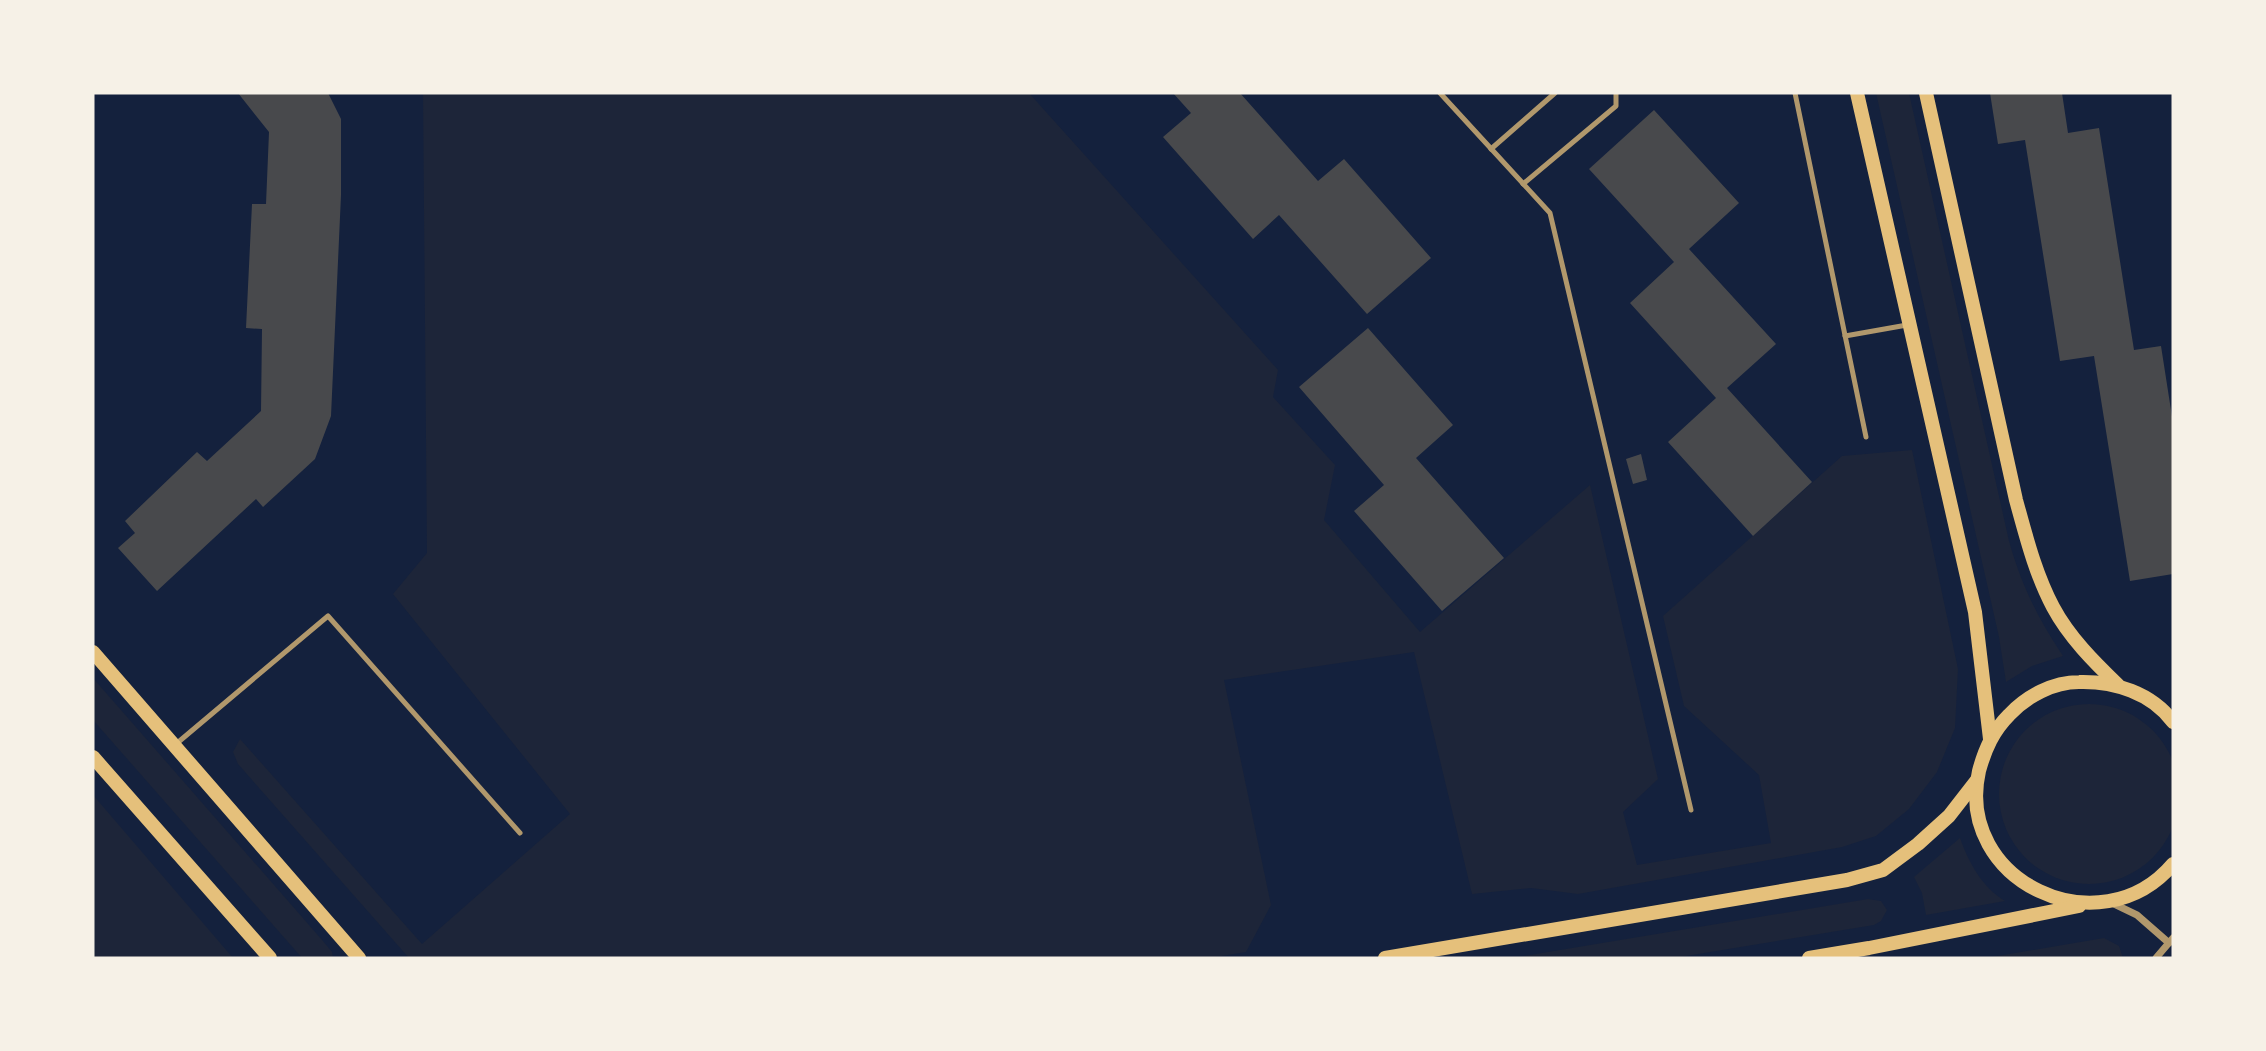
<svg xmlns="http://www.w3.org/2000/svg" width="2266" height="1051" font-family="'IBM Plex Serif',serif">
<style>
.green{fill:#1d2539}
.building{fill:#48494c}
.lines{fill:none;stroke-linecap:round;stroke-linejoin:round}
.service{stroke:#b1986c;stroke-width:5}
.minor{stroke:#b1986c;stroke-width:7}
.secondary{stroke:#e5c07b;stroke-width:14}
</style>
<rect width="100%" height="100%" fill="#14213d"/>
<g class="green">
<polygon points="423,93 1029,93 1278,370 1273,397 1335,465 1324,520 1420,632 1590,485 1658,779 1623,812 1637,865 1771,843 1759,775 1684,706 1663,616 1842,456 1912,450 1958,669 1955,728 1937,772 1909,809 1876,836 1842,847 1578,894 1531,888 1472,894 1414,652 1224,680 1271,905 1246,952 1210,958 409,958 238,764 233,752 240,739 422,944 570,814 393,594 427,553"/>
<path d="M1876 93H1909L2009 541C2021 584 2038 619 2063 656L2032 666 2006 682 1999 637Z"/>
<polygon points="93,678 323,941 332,952 333,958 302,958 93,720"/>
<circle cx="2089" cy="794" r="90"/>
<polygon points="93,795 233,958 93,958"/>
<path d="M1960 838C1969 863 1982 887 2005 901L1926 915 1922 893 1914 877Z"/>
<polygon points="1868,899 1881,901 1887,910 1881,921 1874,925 1674,958 1512,958"/>
<polygon points="2104,938 2119,946 2123,958 1986,958"/>
</g>
<g class="building">
<polygon points="238,93 328,93 341,119 341,195 331,416 315,459 263,507 256,499 157,591 118,548 135,533 125,521 197,452 207,461 261,411 262,329 246,328 252,204 266,204 269,132"/>
<polygon points="1173,93 1240,93 1318,181 1344,159 1431,258 1367,314 1279,215 1253,239 1163,137 1191,113"/>
<polygon points="1990,93 2062,93 2068,133 2099,128 2134,350 2161,346 2173,423 2173,574 2130,581 2094,356 2060,361 2025,140 1998,144"/>
<polygon points="1654,110 1739,203 1689,249 1776,344 1727,388 1812,482 1753,536 1668,442 1716,398 1630,303 1674,262 1589,169"/>
<polygon points="1368,328 1453,425 1416,458 1504,558 1442,611 1354,511 1384,485 1299,387"/>
<polygon points="1641,454 1647,480 1633,484 1626,459"/>
</g>
<g class="lines">
<g class="service">
<polyline points="1440,93 1550,213 1691,810"/>
<polyline points="1795,93 1866,437"/>
<polyline points="1491,149 1555,93"/>
<polyline points="1523,184 1616,106 1616,93"/>
<polyline points="1845,336 1907,325"/>
<polyline points="176,744 328,616 520,833"/>
</g>
<g class="minor">
<polyline points="2110,902 2137,915 2169,943"/>
<polyline points="2156,958 2173,938"/>
</g>
<g class="secondary">
<polyline points="1857,93 1975,612 1990,739"/>
<path d="M1926 93 2016 500C2026 536 2035 573 2053 607 2069 637 2094 662 2118 685"/>
<polyline points="93,652 359,958"/>
<path d="M2173 722C2152 693 2114 681 2079 682 2053 682 2027 696 2009 715 1993 731 1985 749 1979 771 1954 881 2100 950 2173 864"/>
<polyline points="93,757 270,958"/>
<polyline points="1385,958 1847,880 1883,870 1918,844 1949,816 1977,780"/>
<polyline points="1809,958 1869,948 2079,906"/>
</g>
</g>
<rect width="2266" height="1051" fill="none" stroke="#f6f1e7" stroke-width="189"/>
</svg>
